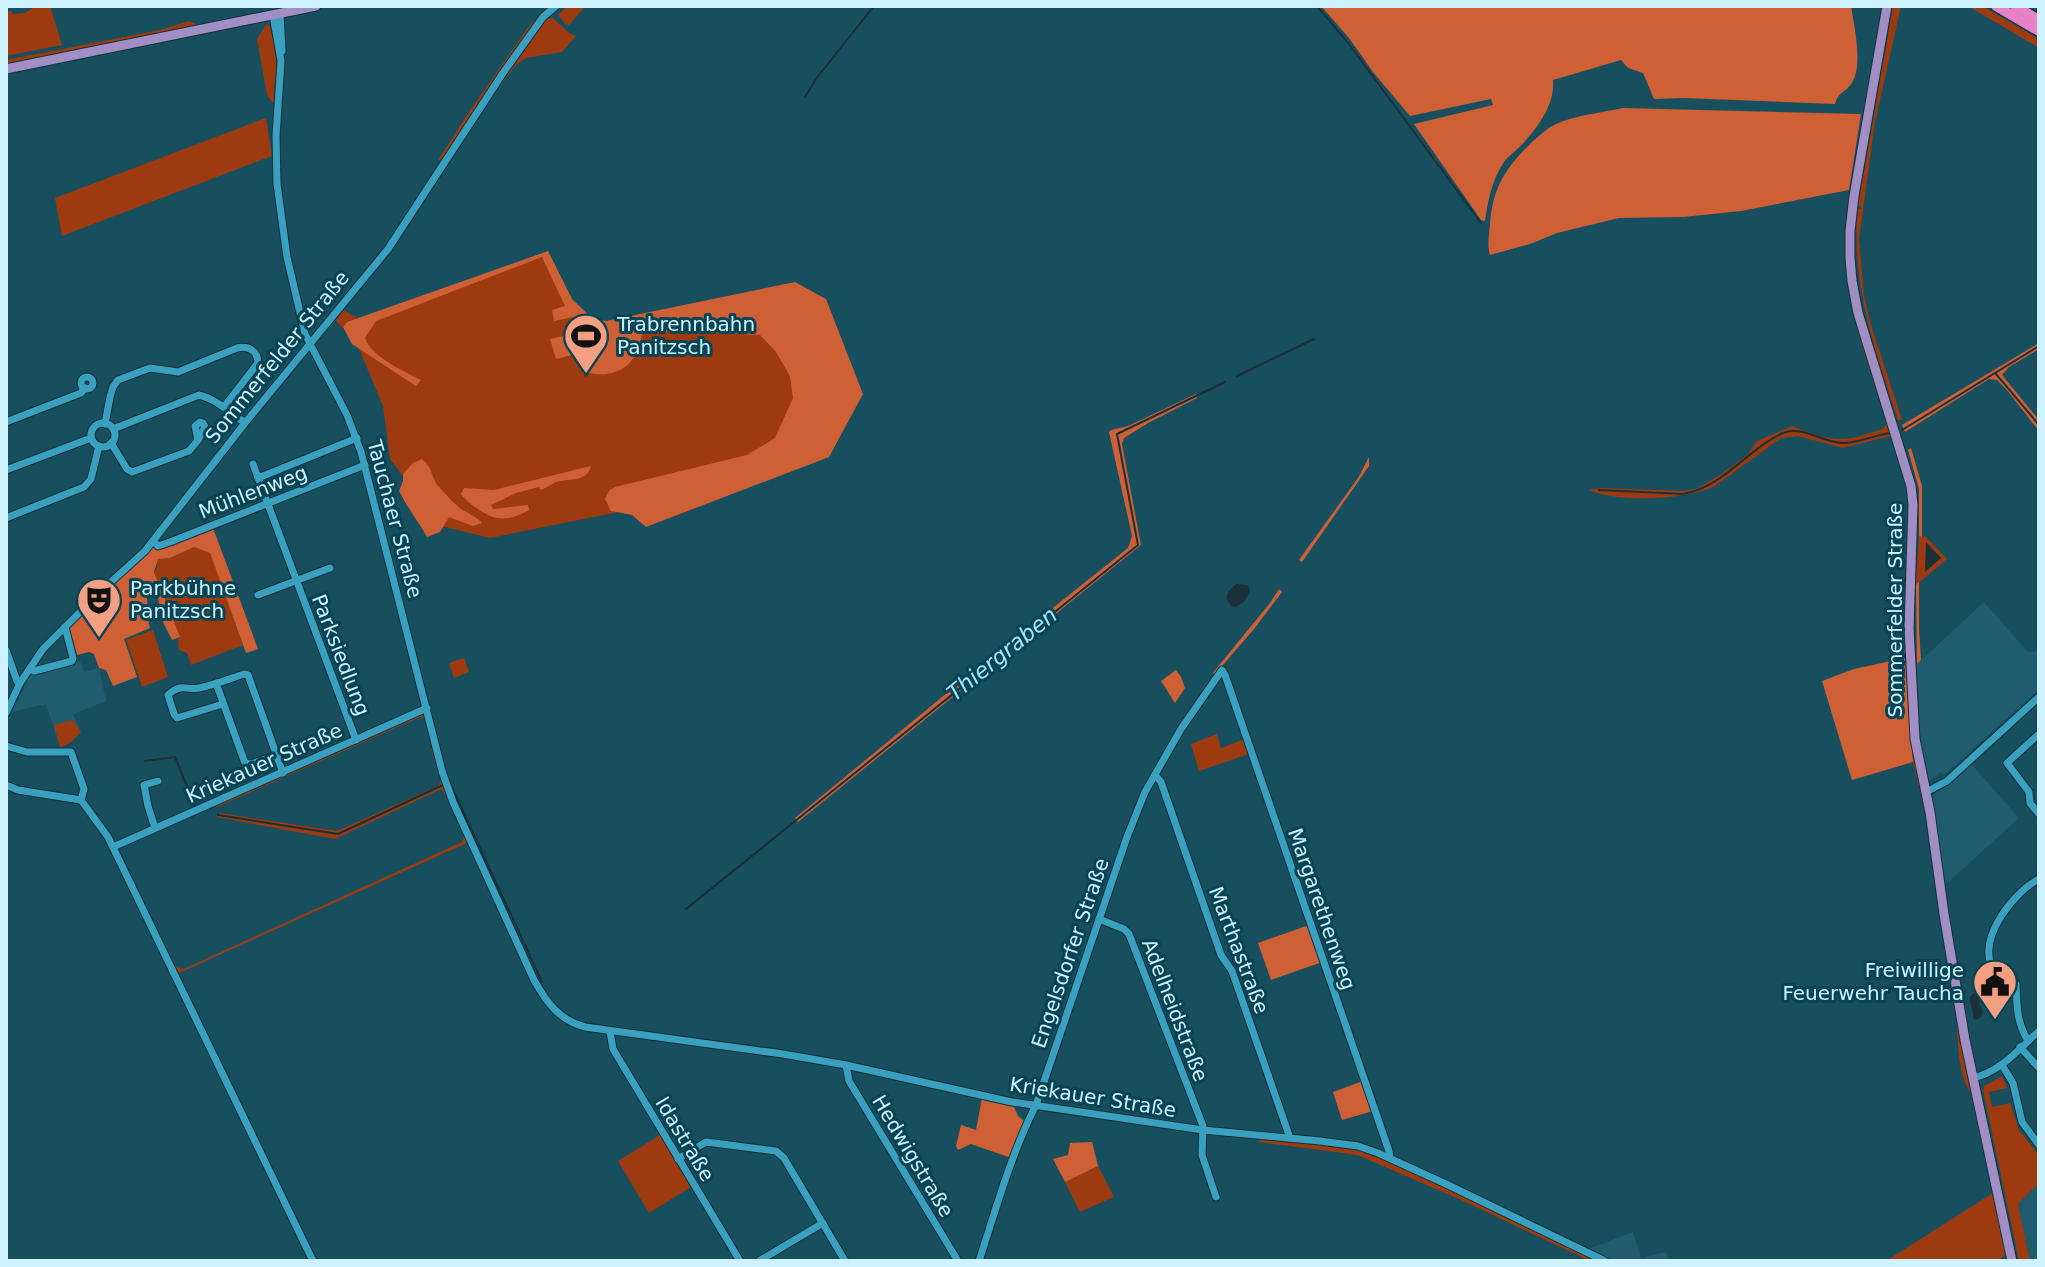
<svg xmlns="http://www.w3.org/2000/svg" width="2045" height="1267" font-family="'DejaVu Sans',sans-serif">
<style>
.built{fill:#1f5d6e}
.green{fill:#9e3a10}
.forest{fill:#cf6036}
.water{fill:#1b3037}
.lines{fill:none;stroke-linecap:round;stroke-linejoin:round}
.stream{stroke:#1b3037;stroke-width:2}
.minor-casing{stroke:#12323c;stroke-width:9}
.major-casing{stroke:#12323c;stroke-width:11}
.highway-casing{stroke:#12323c;stroke-width:12}
.minor{stroke:#39a1bf;stroke-width:7}
.major{stroke:#a18ec4;stroke-width:9}
.highway{stroke:#e782c7;stroke-width:10}
.labels{text-anchor:middle;dominant-baseline:central;stroke-width:6;stroke-linejoin:round;paint-order:stroke}
.poi-label{font-size:20px;fill:#cef2ff;stroke:#084453;text-anchor:start}
.street-label{font-size:20px;fill:#cef2ff;stroke:#084453}
.water-label{font-size:22px;font-style:italic;fill:#a2e4f9;stroke:#084453}
</style>
<rect width="100%" height="100%" fill="#174f5e"/>
<g class="built">
<polygon points="1984,602 2028,652 2039,651 2039,689 1944,775 1941,772 1929,781 1920,735 1917,664"/>
<polygon points="80,661 84,672 99,668 106,701 73,714 81,733 75,737 72,742 60,747 46,704 12,712 31,674 36,673 37,675 69,666 69,664"/>
<polygon points="1970,763 2019,818 1945,885 1932,797"/>
<polygon points="2039,1183 2039,1261 2030,1261 2018,1204"/>
<polygon points="1633,1232 1641,1258 1666,1252 1670,1261 1609,1261 1586,1250"/>
</g>
<g class="green">
<polygon points="36,6 50,6 62,45 6,56 6,12 12,11 12,14 25,13"/>
<polygon points="547,6 552,6 488,89 443,159 438,160 471,109 527,29"/>
<polygon points="583,6 583,9 569,25 565,24 558,15 566,7"/>
<path d="M1893 6H1901L1875 122 1859 239 1864 296 1871 325 1902 420H1898C1876 352 1850 283 1858 209H1861V206H1858L1862 184Z"/>
<polygon points="1968,6 1982,6 2039,39 2039,48"/>
<path d="M545 18H553L569 33 576 36 562 52 526 58 516 65 477 116 387 253 341 309 358 318 347 322 342 328 336 320C344 296 375 268 391 247 444 172 489 91 545 18Z"/>
<polygon points="189,21 200,26 6,65 6,60 160,30"/>
<path d="M267 23C286 49 272 74 275 101L273 103 267 95 257 39Z"/>
<polygon points="266,118 272,156 62,236 55,198"/>
<path d="M1851 198 1848 259 1910 495 1906 629 1929 824 1971 1089 1969 1091C1956 1066 1958 1032 1956 1005L1928 824 1913 762 1905 659H1900L1904 653 1908 494 1896 449 1890 436 1843 448 1798 436 1781 438 1715 486C1687 500 1617 503 1589 490L1603 488 1684 491 1696 489 1720 475 1747 455 1757 441 1792 426C1819 436 1838 445 1866 434 1875 431 1882 432 1887 423 1873 377 1853 328 1848 280 1844 253 1848 227 1848 200Z"/>
<polygon points="544,253 568,301 602,329 750,314 794,353 803,439 658,504 490,538 441,526 390,459 383,406 350,327"/>
<polygon points="1919,536 1926,537 1947,559 1916,585"/>
<polygon points="194,547 210,552 243,645 191,665 187,653 179,650 178,643 179,637 154,572 157,568 157,559 170,558"/>
<polygon points="153,630 168,677 142,687 126,640"/>
<polygon points="464,658 469,672 454,678 449,663"/>
<polygon points="421,713 426,716 469,842 179,973 177,972 152,922 154,922 176,967 184,969 462,842 464,836 445,795 441,789 335,839 217,817 219,813 337,831 438,786 441,781 433,757 426,721 424,718 420,717 217,807 215,805"/>
<path d="M72 720 76 724 81 733C73 738 70 746 60 747L54 725Z"/>
<polygon points="1217,734 1221,748 1245,739 1249,754 1199,771 1191,744"/>
<polygon points="2002,1076 2007,1088 1989,1092 1992,1107 2010,1103 2019,1130 2039,1155 2039,1183 2018,1204 2030,1261 2019,1261 1983,1090 1984,1086"/>
<polygon points="1972,1094 2007,1252 2006,1255 1997,1261 1886,1261 1993,1193 1971,1096"/>
<polygon points="660,1135 691,1187 649,1213 618,1161"/>
<polygon points="1260,1137 1345,1146 1373,1153 1600,1261 1590,1261 1459,1199 1360,1156 1344,1153 1259,1142"/>
<polygon points="1098,1166 1114,1197 1080,1212 1065,1182"/>
</g>
<g class="forest">
<path d="M1321 6H1851C1854 26 1864 67 1851 84 1844 94 1839 91 1835 104L1683 98 1654 99 1643 73 1628 68 1621 60 1553 80C1555 102 1541 123 1526 140 1520 148 1510 154 1504 162 1492 180 1488 200 1485 221L1481 220 1414 124 1493 105 1491 99 1410 116 1373 72 1349 38Z"/>
<path d="M1623 108 1861 114 1849 190 1741 211 1683 217 1619 218 1557 233 1530 244 1490 255C1487 245 1489 235 1490 224 1493 187 1505 169 1531 143 1538 137 1547 128 1556 124 1575 115 1601 113 1623 108Z"/>
<path d="M548 251 572 299 592 318 606 321 795 282 826 299 863 394 829 457 646 527 632 515 611 511 605 499 609 491 615 487 747 455 775 438 793 398 790 376 776 352 760 335 683 331 642 334C637 364 620 379 588 373L584 352 556 359 550 339 577 333 573 317 554 321 552 310 565 306 542 257 376 321 365 338C370 356 405 372 421 380L416 386 352 344 343 327 347 322Z"/>
<polygon points="2039,343 2039,349 2009,367 2002,375 2039,420 2039,431 2006,389 1997,380 1989,379 1905,432 1902,425"/>
<polygon points="1196,394 1197,398 1148,423 1124,438 1122,444 1141,545 798,822 795,818 986,661 1128,548 1132,536 1109,432 1111,430 1128,426"/>
<polygon points="1911,448 1922,486 1922,537 1919,536 1919,489 1908,450"/>
<polygon points="1369,457 1369,466 1302,562 1299,560 1358,478"/>
<path d="M422 459C434 470 430 475 438 486 445 493 453 503 461 509 469 514 475 516 482 523L473 526 449 517 440 532 427 537C418 521 407 507 399 491L403 481V474L413 463Z"/>
<path d="M591 466C586 484 568 477 554 483 550 485 546 488 541 490L539 487 516 493 491 505 493 509 528 505 529 510C512 520 497 522 481 511 473 506 467 502 461 494L464 488 494 490Z"/>
<path d="M213 528 258 649 246 653 210 553 194 547 170 558 158 559 154 572 180 637 172 640 160 616 158 592 151 581 145 586C149 600 146 614 150 628L124 639 137 677 113 686 106 670 99 668 94 654 89 652 77 655 69 627 151 548H159Z"/>
<polygon points="1919,582 1919,629 1921,660 1917,664 1916,585"/>
<polygon points="1279,589 1282,592 1254,629 1216,673 1212,674 1270,603"/>
<polygon points="1905,658 1913,762 1852,780 1822,681 1854,669"/>
<polygon points="1176,670 1181,677 1185,688 1175,703 1161,681"/>
<polygon points="1309,925 1322,962 1271,980 1258,943"/>
<polygon points="1363,1081 1373,1111 1342,1120 1333,1092"/>
<polygon points="982,1098 1013,1105 1018,1116 1024,1121 1011,1158 971,1144 958,1150 956,1146 961,1125 976,1130"/>
<polygon points="1092,1142 1098,1166 1065,1182 1053,1159 1068,1155 1070,1143"/>
</g>
<g class="water">
<polygon points="1926,542 1941,558 1925,572"/>
<polygon points="1236,584 1248,585 1250,591 1244,602 1235,607 1231,606 1226,598 1228,592"/>
<path d="M1981 991H1987L1992 995 1995 992H1999L2001 996C1994 1001 1988 995 1980 999L1979 1005C1983 1009 1983 1012 1981 1017L1976 1020 1973 1018C1974 1010 1969 1004 1970 997L1975 992Z"/>
</g>
<g class="lines">
<g class="stream">
<polyline points="1317,6 1349,44 1481,223"/>
<polyline points="805,97 816,79 874,6"/>
<polyline points="1996,374 2039,425"/>
<polyline points="1237,376 1314,339"/>
<polyline points="1902,430 2039,346"/>
<path d="M1599 490 1683 494C1724 487 1747 449 1783 433 1803 425 1823 443 1843 443 1860 443 1876 434 1892 433"/>
<polyline points="145,761 175,757 195,806"/>
<polyline points="450,783 542,982"/>
<polyline points="218,815 338,834 443,785"/>
<polyline points="686,909 1138,545 1117,434 1225,382"/>
</g>
<g class="minor-casing">
<g id="minor">
<polyline points="280,14 282,51"/>
<path d="M273 15 281 61 276 136 277 184 287 257 305 334 347 415 361 452 442 771 453 802 534 980C547 1003 559 1020 585 1027L783 1054 846 1065 1012 1102 1203 1130 1320 1141 1358 1146 1378 1153 1446 1184 1605 1261"/>
<circle cx="87" cy="383" r="6"/>
<polyline points="6,422 81,393 85,388"/>
<polygon points="200,422 203,423 205,427 198,440 195,426"/>
<circle cx="103" cy="435" r="12"/>
<path d="M105 424 110 397 113 387 118 380 150 368 178 372 237 348C248 345 258 351 258 363L224 407"/>
<path d="M113 429 199 395C216 399 231 413 245 423"/>
<polyline points="111,443 127,469 132,472 189,451 198,440"/>
<polyline points="253,464 356,740"/>
<polyline points="6,470 91,438"/>
<polyline points="258,478 357,438"/>
<polyline points="6,518 84,487 91,479 99,446"/>
<polyline points="153,541 158,546 170,542 365,465"/>
<polyline points="258,595 330,568"/>
<polyline points="6,650 17,681 20,683"/>
<polyline points="30,669 34,671 72,661 73,658 65,627"/>
<polyline points="216,683 245,763 251,764 277,755"/>
<path d="M223 704 177 718 174 714 168 695C183 682 185 691 199 688 214 685 229 679 244 674L248 675 283 773"/>
<polyline points="6,713 20,683 43,649 102,590 145,551 245,423 388,249 503,73 543,17 556,6"/>
<polyline points="2039,734 2007,763 2029,792 2030,803 2039,814"/>
<polyline points="6,746 27,752 71,752 84,789 81,800"/>
<polyline points="1155,775 1161,782 1221,955 1232,971 1290,1138"/>
<polyline points="6,785 18,790 81,800"/>
<polyline points="1926,792 1947,781 2039,697"/>
<polyline points="81,800 108,837 313,1261"/>
<polyline points="155,828 148,806 144,785 158,781"/>
<polyline points="113,847 427,708"/>
<polyline points="1099,919 1124,929 1129,934 1203,1126 1202,1155 1216,1197"/>
<polyline points="610,1032 613,1049 740,1261"/>
<path d="M2028 1041C2016 1020 2017 1006 2016 984L2006 972 1991 965C1980 935 2014 892 2039 879"/>
<polyline points="2020,1047 2039,1068"/>
<polyline points="846,1065 849,1081 958,1261"/>
<polyline points="2002,1065 2013,1083 2022,1122 2039,1145"/>
<path d="M1973 1078C2000 1072 2019 1049 2039 1031"/>
<polyline points="678,1159 706,1142 776,1151 784,1158 845,1261"/>
<polyline points="759,1261 823,1223"/>
<path d="M979 1261C996 1209 1011 1154 1036 1105L1127 837 1145 792 1181 729 1222 670 1225 675 1389 1151 1390 1158"/>
</g>
</g>
<g class="major-casing">
<g id="major">
<polyline points="1887,6 1854,196 1850,231 1850,258 1852,281 1858,313 1911,486 1913,505 1909,628 1915,739 1930,812 1944,914 1965,1040 2012,1261"/>
<polyline points="6,69 316,6"/>
</g>
</g>
<g class="highway-casing">
<g id="highway">
<polyline points="1996,6 2039,31"/>
<polyline points="2015,6 2039,20"/>
</g>
</g>
<use href="#minor" class="minor"/>
<use href="#major" class="major"/>
<use href="#highway" class="highway"/>
</g>
<defs>
<g id="stadium-pin" transform="scale(2.3)"><path d="M0 17L-7.5 6A9.5 9.5 0 1 1 7.5 6Z" fill="#f39f82" stroke="#084453"/><path d="M0-5a6.5 5 0 1 0 0 10a6.5 5 0 1 0 0-10ZM-3.5-1.8h7v3.6h-7Z" fill="#111"/></g>
<g id="theatre-pin" transform="scale(2.3)"><path d="M0 17L-7.5 6A9.5 9.5 0 1 1 7.5 6Z" fill="#f39f82" stroke="#084453"/><path d="M-5-5.5Q0-4 5-5.5V0Q5 5 0 6Q-5 5-5 0ZM-3.3-2.5H-1v1.5H-3.3ZM1-2.5H3.3v1.5H1ZM-2.8 1Q0 5.5 2.8 1Z" fill="#111"/></g>
<g id="civic-pin" transform="scale(2.3)"><path d="M0 17L-7.5 6A9.5 9.5 0 1 1 7.5 6Z" fill="#f39f82" stroke="#084453"/><path d="M-.6-6.5H3V-4.5H.6V-3L4-1V1h2V6H-6V1h2V-1L-.6-3ZM-1.2 2.5V6h2.4V2.5Z" fill="#111"/></g>
</defs>
<g fill-rule="evenodd">
<use href="#stadium-pin" x="586" y="336"/>
<use href="#theatre-pin" x="99" y="600"/>
<use href="#civic-pin" x="1995" y="982"/>
</g>
<g class="labels">
<g class="poi-label">
<text x="617" y="324">Trabrennbahn<tspan x="617" dy="23">Panitzsch</tspan></text>
<text x="130" y="588">Parkbühne<tspan x="130" dy="23">Panitzsch</tspan></text>
<text x="1964" y="970" text-anchor="end">Freiwillige<tspan x="1964" dy="23">Feuerwehr Taucha</tspan></text>
</g>
<g class="street-label">
<text transform="translate(277 357) rotate(-51)">Sommerfelder Straße</text>
<text transform="translate(253 492) rotate(-21)">Mühlenweg</text>
<text transform="translate(395 519) rotate(75)">Tauchaer Straße</text>
<text transform="translate(1895 610) rotate(-90)">Sommerfelder Straße</text>
<text transform="translate(341 655) rotate(69)">Parksiedlung</text>
<text transform="translate(264 763) rotate(-24)">Kriekauer Straße</text>
<text transform="translate(1322 909) rotate(71)">Margarethenweg</text>
<text transform="translate(1239 950) rotate(69)">Marthastraße</text>
<text transform="translate(1070 953) rotate(-71)">Engelsdorfer Straße</text>
<text transform="translate(1175 1010) rotate(69)">Adelheidstraße</text>
<text transform="translate(1093 1097) rotate(9)">Kriekauer Straße</text>
<text transform="translate(685 1139) rotate(59)">Idastraße</text>
<text transform="translate(913 1156) rotate(59)">Hedwigstraße</text>
</g>
<g class="water-label">
<text transform="translate(1002 654) rotate(-39)">Thiergraben</text>
</g>
</g>
<rect width="2045" height="1267" fill="none" stroke="#cef2ff" stroke-width="16"/>
</svg>
